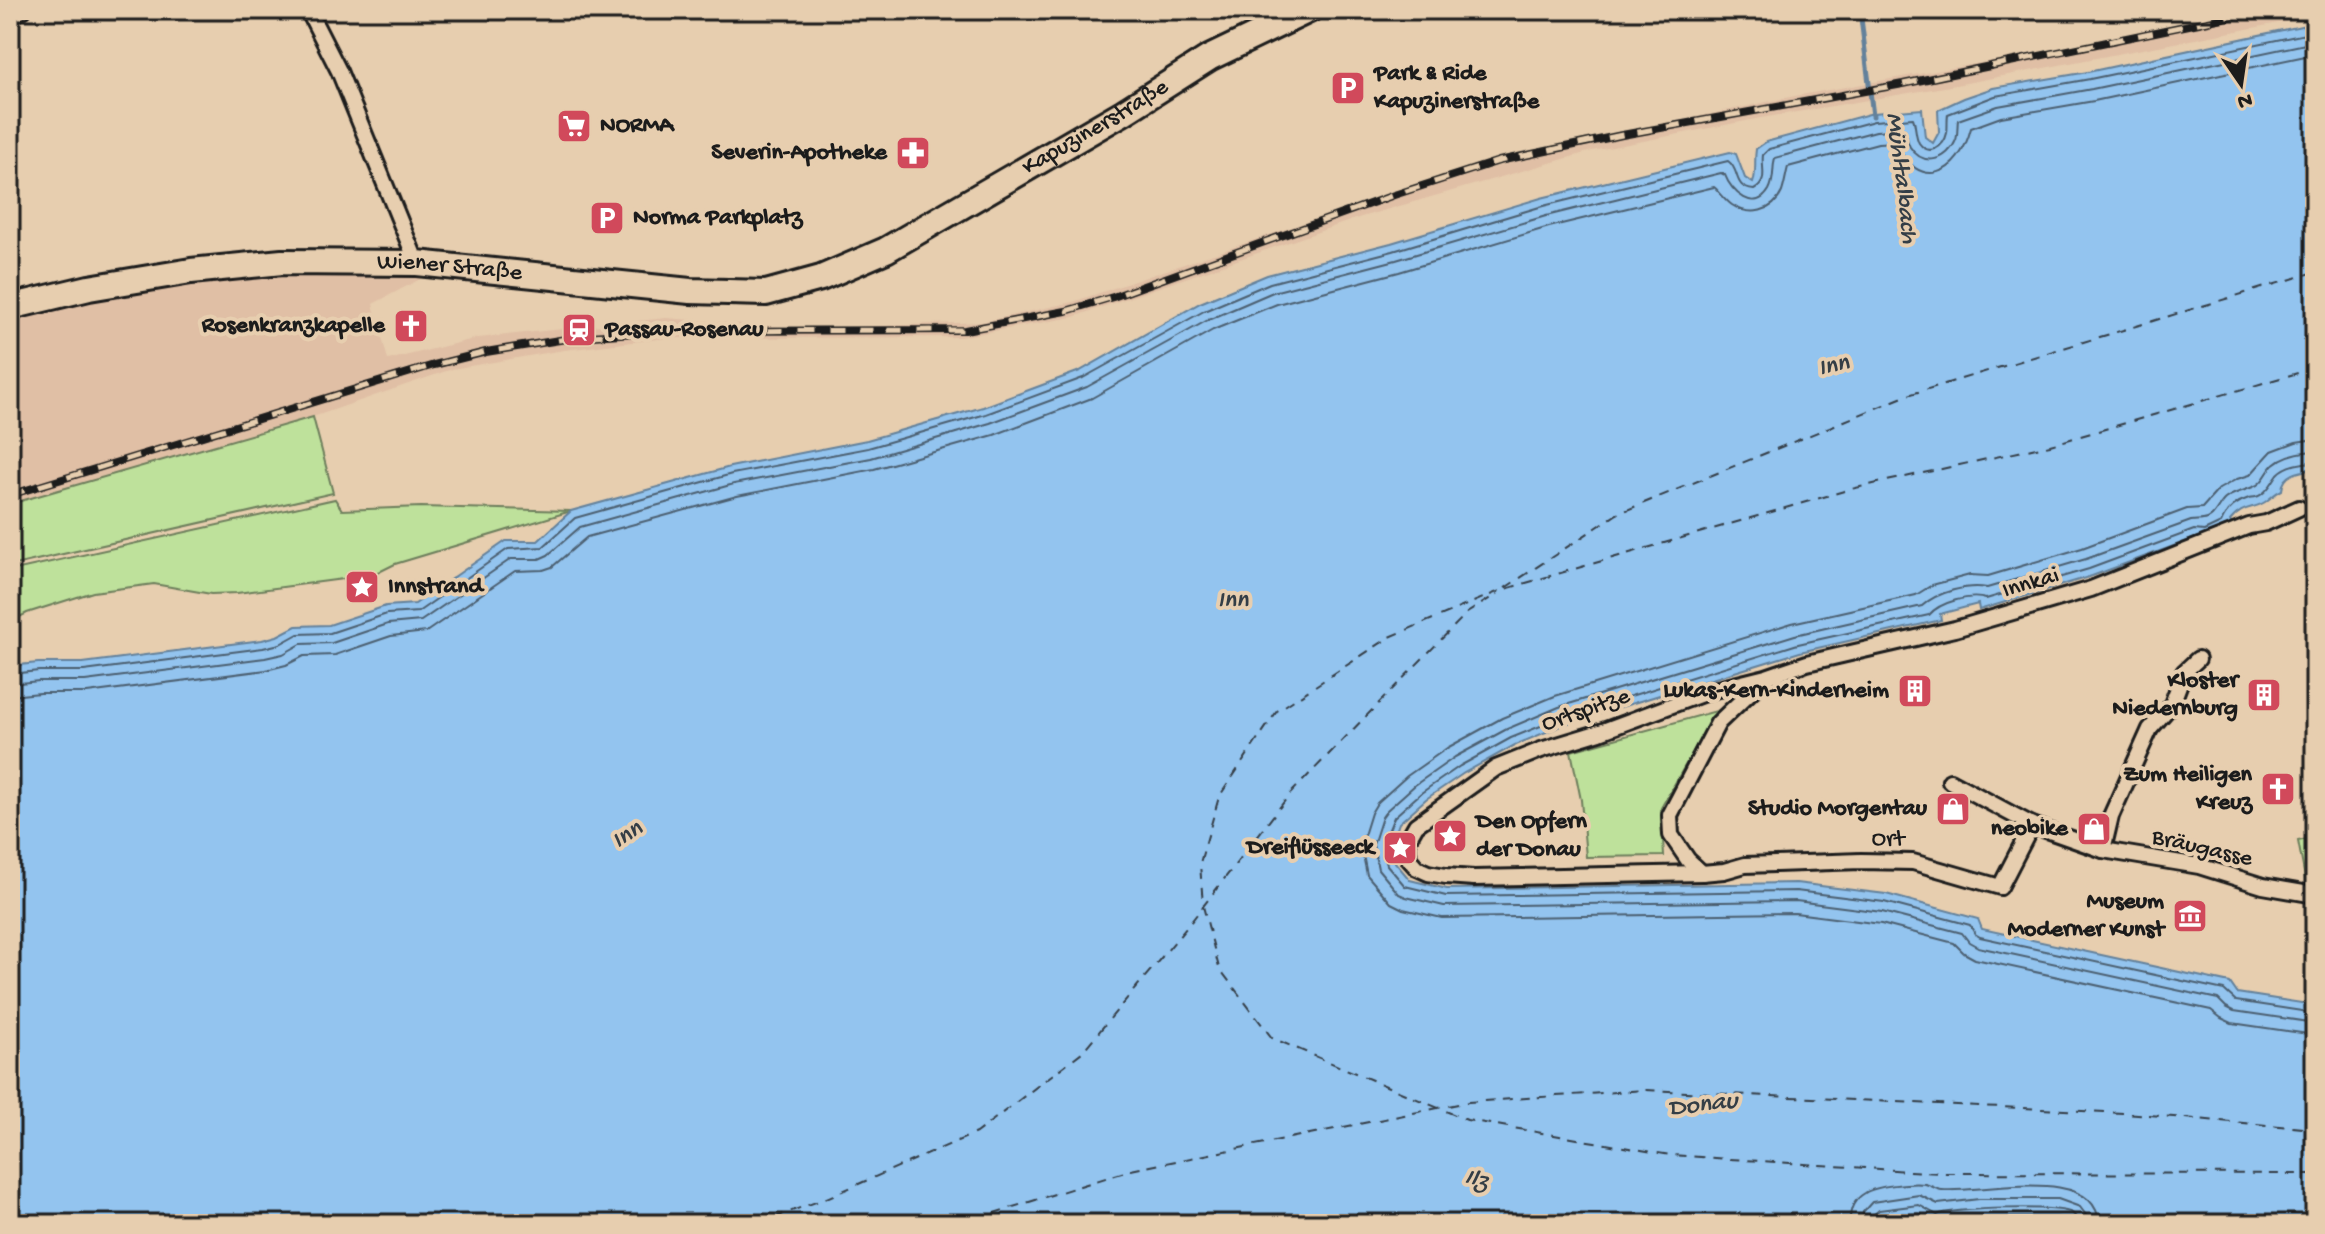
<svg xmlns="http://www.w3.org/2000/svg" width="2325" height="1234" font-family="'Gochi Hand',sans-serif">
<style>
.built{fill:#e0bfa5}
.green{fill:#bee19b;stroke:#6d7e5c;stroke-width:2}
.water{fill:#93c4ef;stroke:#63819b;stroke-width:2}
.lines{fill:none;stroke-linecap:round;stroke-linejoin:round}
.shore{stroke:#4c5f70;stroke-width:2}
.stream{stroke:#63819b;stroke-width:5}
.ferry{stroke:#343e46;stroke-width:2;stroke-dasharray:10 8;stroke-linecap:butt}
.street-casing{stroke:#1c1c1c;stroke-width:20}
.primary-casing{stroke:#1c1c1c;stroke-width:30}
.street{stroke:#e7ceaf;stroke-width:14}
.primary{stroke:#e7ceaf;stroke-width:24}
.rail-casing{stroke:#1c1c1c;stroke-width:8}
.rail{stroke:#e7ceaf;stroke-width:5;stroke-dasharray:15;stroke-linecap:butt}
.labels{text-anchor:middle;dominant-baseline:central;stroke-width:8;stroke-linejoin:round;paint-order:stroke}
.poi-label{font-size:24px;font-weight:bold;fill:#1c1c1c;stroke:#e7ceaf;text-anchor:end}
.street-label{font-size:24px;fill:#1c1c1c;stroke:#e7ceaf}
.water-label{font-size:26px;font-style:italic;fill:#343e46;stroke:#e7ceaf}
</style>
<rect width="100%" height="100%" fill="#e7ceaf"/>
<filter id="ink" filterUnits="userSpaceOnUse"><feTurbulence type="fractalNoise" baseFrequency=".0125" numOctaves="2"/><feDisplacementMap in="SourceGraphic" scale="16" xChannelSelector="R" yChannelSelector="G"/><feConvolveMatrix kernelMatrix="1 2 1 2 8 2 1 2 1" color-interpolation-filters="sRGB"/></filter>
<g filter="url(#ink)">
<polygon class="built" points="2252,10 2315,10 2315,16 1956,85 1761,118 1592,151 1361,217 1073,317 960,337 667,338 564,350 452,369 313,417 10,504 10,321 113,295 262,276 426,276 373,304 388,360 478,338 666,318 806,329 982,322 1073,302 1319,218 1585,141 1795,96 2116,39"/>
<g class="green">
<polygon points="313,417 333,493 10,566 10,504"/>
<polygon points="335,499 342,510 421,507 571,511 395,564 373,575 237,593 211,594 154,584 93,592 27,613 10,622 10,571"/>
<polygon points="1716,711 1661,808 1664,856 1586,857 1581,800 1571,751"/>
<polygon points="2311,822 2315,822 2315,883 2306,883 2298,841 2312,838"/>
</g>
<path class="water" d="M2315 23V469C2301 471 2283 473 2282 490 2275 493 2271 498 2265 502 2252 510 2243 505 2230 521L2233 527 2201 541 2198 537 2092 576 1979 610 1978 604 1940 614 1941 620 1800 652 1565 724 1515 745 1464 773 1426 799 1399 823 1391 846 1394 861 1410 880 1447 889 1796 883 1886 894 1978 919 1982 929 2230 983 2237 993 2315 1005V1224H2083L2056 1217H1980L1930 1221 1919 1213 1880 1218V1224H10V666L38 663H83L262 640 277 636 296 626 329 625 386 606 415 604 506 541H538L571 511 730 467 867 440 983 407 1080 371 1200 303 1267 275 1391 243 1541 198 1730 152 1736 154 1745 178 1753 183C1757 171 1754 162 1756 149L1766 142 1873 113 1922 109 1925 137 1933 143 1939 132 1938 110 1964 98 1993 88 2088 72Z"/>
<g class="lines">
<g class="shore">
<polyline points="2315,439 2296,442 2272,451 2250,475 2237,479 2219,489 2202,508 2187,509 2082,548 1988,576 1970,575 1932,585 1916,595 1792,623 1555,696 1502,718 1447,748 1407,776 1377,803 1371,813 1361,845 1367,875 1391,903 1403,909 1442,918 1795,913 1881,924 1954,943 1964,953 1975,959 2211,1010 2221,1018 2232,1023 2315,1035"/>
<path d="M2315 451C2300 452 2279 456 2270 469 2265 476 2262 484 2253 487 2244 491 2234 492 2225 499 2217 506 2215 519 2203 520 2199 521 2195 520 2191 521L2086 559 1987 588C1968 584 1937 592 1922 606L1795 635 1559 707 1507 729 1455 757 1415 785 1387 810 1382 817 1373 845 1378 869 1399 894 1406 897 1444 906 1796 901 1882 912 1962 933 1969 942 1978 947 2218 999 2226 1007 2234 1011 2315 1023"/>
<path d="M2315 462C2304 462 2286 465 2278 474 2272 482 2270 488 2262 494 2255 499 2257 496 2249 498 2236 502 2226 511 2221 523L2204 531 2194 530 2089 569 1986 599C1970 594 1940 602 1929 615L1798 644 1563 717 1511 738 1460 766 1421 793 1394 817 1383 844 1387 865 1405 886 1446 896 1796 891 1884 902 1970 925 1975 934 1980 937 2224 990 2236 1001 2315 1013"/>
<path d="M10 674 39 671H84L263 648 280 644 298 634 330 633 387 614 418 612 508 549 543 547 575 518 732 474 868 448 986 414 1083 378 1204 311 1270 283 1393 251 1543 206 1728 161C1741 170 1732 188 1754 190 1769 182 1761 168 1763 155L1769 149 1874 121 1913 118C1916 125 1915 136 1919 143 1929 157 1944 147 1947 133 1948 127 1947 120 1948 114L1995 96 2090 79 2315 32"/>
<path d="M10 684 39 681H85L265 658 283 654 301 644 332 643 388 624 421 621 511 559H539L548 555 580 527 734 484 871 458 990 423 1087 387 1208 320 1273 292 1396 260 1546 216 1721 173 1725 175C1731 192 1755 214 1769 190 1775 179 1772 168 1775 158L1876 131 1904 129C1907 134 1907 142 1910 147 1924 168 1948 160 1956 140 1958 134 1957 126 1958 120L1998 106 2092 89 2315 42"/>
<path d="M10 696 40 693H87L266 670 286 665 304 656 335 655 391 636 426 632 515 571 543 570 552 567 587 537 737 496 874 469 994 435 1092 398 1213 330 1277 304 1399 272 1549 227 1714 187C1720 192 1725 200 1732 205 1750 217 1773 212 1782 192 1785 183 1786 174 1788 167L1878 143 1895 142C1919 193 1959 176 1971 128L2001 117 2094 101 2315 54"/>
<path d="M1850 1224C1849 1211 1853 1200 1865 1193 1875 1186 1913 1182 1925 1184 1931 1185 1936 1190 1942 1190 1980 1194 2097 1163 2099 1224"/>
<polyline points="1862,1224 1863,1212 1872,1202 1919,1195 1938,1204 1979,1199 2058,1199 2080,1207 2086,1215 2087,1224"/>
<path d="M1872 1224V1216L1879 1210 1919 1205 1937 1215C1952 1208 2058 1205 2072 1213 2077 1217 2076 1218 2077 1224"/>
</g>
<polyline class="stream" points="1860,10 1873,116"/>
<g class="ferry">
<polyline points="2315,368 2050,445 1851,489 1502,590 1390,637 1277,711 1219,797 1200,863 1203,906 1219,968 1272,1038 1467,1120 1670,1155 1940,1173 2315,1174"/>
<polyline points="1505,588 1617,514 1908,395 2315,272"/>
<polyline points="757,1224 824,1199 976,1133 1082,1052 1187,927 1290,794 1467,613 1497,594"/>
<polyline points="959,1224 1131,1170 1468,1102 1646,1090 2125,1113 2315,1129"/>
</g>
<g class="street-casing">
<g id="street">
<polyline points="308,10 339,71 417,263"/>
<polyline points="10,16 23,10"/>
<polyline points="1950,781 2032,825 2103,850 2199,866 2263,886 2315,895"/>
<polyline points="2032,825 2000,887 1913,862 1861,861 1745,865 1724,871 1702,873 1474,878 1446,876 1428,873 1417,868 1409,859 1407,841 1416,825 1496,768 1541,750 1600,732 1710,691 1766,677 1807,663 1955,629 2091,589 2249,526 2266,523 2299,508"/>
<polyline points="2103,850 2111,816 2150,729 2172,704 2184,672 2198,659"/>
<polyline points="1702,873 1688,860 1671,835 1670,815 1718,723 1763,680"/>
</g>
</g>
<g class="primary-casing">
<g id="primary">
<path id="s1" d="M10 307 89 288 191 271 282 262 417 263 690 291 766 293 821 278 886 250 1124 112 1209 58 1309 10"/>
</g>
</g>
<use href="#street" class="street"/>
<use href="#primary" class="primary"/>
<g class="rail-casing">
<polyline id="rail" points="10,495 434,365 486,352 578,337 662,331 965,330 1066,311 1113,297 1394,195 1499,161 1622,135 1903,84 2262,10"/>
</g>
<use href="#rail" class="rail"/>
</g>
</g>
<defs>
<g id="parking-square" transform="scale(1.8)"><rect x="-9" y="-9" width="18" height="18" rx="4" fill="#d1495b" stroke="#e7ceaf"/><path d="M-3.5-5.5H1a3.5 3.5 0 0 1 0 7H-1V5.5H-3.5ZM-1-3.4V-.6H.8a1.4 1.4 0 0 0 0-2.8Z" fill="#fff"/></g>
<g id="supermarket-square" transform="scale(1.8)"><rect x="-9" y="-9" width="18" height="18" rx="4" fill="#d1495b" stroke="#e7ceaf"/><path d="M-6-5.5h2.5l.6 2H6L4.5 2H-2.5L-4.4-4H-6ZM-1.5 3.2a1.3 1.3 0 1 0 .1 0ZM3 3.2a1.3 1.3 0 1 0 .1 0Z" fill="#fff"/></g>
<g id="pharmacy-square" transform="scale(1.8)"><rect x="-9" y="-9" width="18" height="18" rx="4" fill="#d1495b" stroke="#e7ceaf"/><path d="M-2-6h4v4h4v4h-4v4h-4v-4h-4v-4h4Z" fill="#fff"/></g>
<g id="church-square" transform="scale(1.8)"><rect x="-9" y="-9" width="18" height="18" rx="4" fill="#d1495b" stroke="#e7ceaf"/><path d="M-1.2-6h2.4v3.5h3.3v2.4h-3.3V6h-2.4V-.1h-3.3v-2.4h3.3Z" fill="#fff"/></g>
<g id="station-square" transform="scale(1.8)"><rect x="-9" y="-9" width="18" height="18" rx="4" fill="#d1495b" stroke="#e7ceaf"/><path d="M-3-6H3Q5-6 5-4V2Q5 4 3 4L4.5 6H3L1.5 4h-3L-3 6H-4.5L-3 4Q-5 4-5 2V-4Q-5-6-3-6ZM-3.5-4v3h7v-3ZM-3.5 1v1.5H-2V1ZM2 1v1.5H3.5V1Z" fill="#fff"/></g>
<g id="sight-square" transform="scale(1.8)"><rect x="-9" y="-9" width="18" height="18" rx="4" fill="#d1495b" stroke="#e7ceaf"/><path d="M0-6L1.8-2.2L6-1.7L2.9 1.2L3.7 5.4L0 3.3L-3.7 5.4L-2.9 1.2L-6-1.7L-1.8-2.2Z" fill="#fff"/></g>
<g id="building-square" transform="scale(1.8)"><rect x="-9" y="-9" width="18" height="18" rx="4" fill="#d1495b" stroke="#e7ceaf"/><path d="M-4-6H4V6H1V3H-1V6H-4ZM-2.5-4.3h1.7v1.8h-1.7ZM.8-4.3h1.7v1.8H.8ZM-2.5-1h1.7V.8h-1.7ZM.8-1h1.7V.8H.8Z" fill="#fff"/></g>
<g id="shop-square" transform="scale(1.8)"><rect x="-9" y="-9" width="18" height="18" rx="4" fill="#d1495b" stroke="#e7ceaf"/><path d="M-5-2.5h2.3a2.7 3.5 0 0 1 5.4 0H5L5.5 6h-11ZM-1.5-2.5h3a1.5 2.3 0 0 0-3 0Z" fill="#fff"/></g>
<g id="museum-square" transform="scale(1.8)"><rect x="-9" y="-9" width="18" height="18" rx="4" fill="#d1495b" stroke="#e7ceaf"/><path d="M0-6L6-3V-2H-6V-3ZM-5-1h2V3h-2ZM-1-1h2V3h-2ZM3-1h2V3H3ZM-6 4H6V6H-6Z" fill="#fff"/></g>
</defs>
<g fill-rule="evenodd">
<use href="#parking-square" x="1348" y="88"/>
<use href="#supermarket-square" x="574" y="126"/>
<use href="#pharmacy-square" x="913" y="153"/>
<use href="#parking-square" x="607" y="218"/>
<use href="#church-square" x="411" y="326"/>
<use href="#station-square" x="579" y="330"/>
<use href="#sight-square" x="362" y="587"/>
<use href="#building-square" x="1915" y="691"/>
<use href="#building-square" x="2264" y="695"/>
<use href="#church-square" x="2278" y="789"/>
<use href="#shop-square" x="1953" y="809"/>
<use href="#shop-square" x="2094" y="829"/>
<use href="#sight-square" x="1450" y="836"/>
<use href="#sight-square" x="1400" y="848"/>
<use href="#museum-square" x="2190" y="916"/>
</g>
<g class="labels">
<g class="poi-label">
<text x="1374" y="74" text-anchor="start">Park &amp; Ride<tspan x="1374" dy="28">Kapuzinerstraße</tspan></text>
<text x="600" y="126" text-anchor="start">NORMA</text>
<text x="887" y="153">Severin-Apotheke</text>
<text x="633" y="218" text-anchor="start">Norma Parkplatz</text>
<text x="385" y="326">Rosenkranzkapelle</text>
<text x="605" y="330" text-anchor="start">Passau-Rosenau</text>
<text x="388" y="587" text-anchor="start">Innstrand</text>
<text x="2238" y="681">Kloster<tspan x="2238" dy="28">Niedernburg</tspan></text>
<text x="1889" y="691">Lukas-Kern-Kinderheim</text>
<text x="2252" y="775">Zum Heiligen<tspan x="2252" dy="28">Kreuz</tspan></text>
<text x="1927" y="809">Studio Morgentau</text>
<text x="1476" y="822" text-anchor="start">Den Opfern<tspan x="1476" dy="28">der Donau</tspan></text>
<text x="2068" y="829">neobike</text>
<text x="1374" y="848">Dreiflüsseeck</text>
<text x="2164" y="902">Museum<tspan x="2164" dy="28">Moderner Kunst</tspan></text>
</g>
<g class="street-label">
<text stroke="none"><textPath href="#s1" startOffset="1132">Kapuzinerstraße</textPath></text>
<text stroke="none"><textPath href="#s1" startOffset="444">Wiener Straße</textPath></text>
<text transform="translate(2031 584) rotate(-17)">Innkai</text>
<text transform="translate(1586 711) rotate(-19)">Ortspitze</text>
<text transform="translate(1888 840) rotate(1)">Ort</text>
<text transform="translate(2202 849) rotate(13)">Bräugasse</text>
</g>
<g class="water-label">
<text transform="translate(1900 178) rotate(83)">Mühltalbach</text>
<text transform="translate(1834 367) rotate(-13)">Inn</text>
<text x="1233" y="601">Inn</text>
<text transform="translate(628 836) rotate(-33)">Inn</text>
<text transform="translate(1703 1106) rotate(-7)">Donau</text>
<text transform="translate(1476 1181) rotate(19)">Ilz</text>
</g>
</g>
<rect width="2325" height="1234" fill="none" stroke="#e7ceaf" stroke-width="40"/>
<rect x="20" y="20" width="2285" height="1194" fill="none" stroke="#1c1c1c" stroke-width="3" filter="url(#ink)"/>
<g transform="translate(2241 84) rotate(167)" stroke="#e7ceaf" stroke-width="6" paint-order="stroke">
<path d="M0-6L14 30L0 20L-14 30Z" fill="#1c1c1c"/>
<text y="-12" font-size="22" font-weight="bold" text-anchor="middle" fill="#1c1c1c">N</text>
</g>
</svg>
